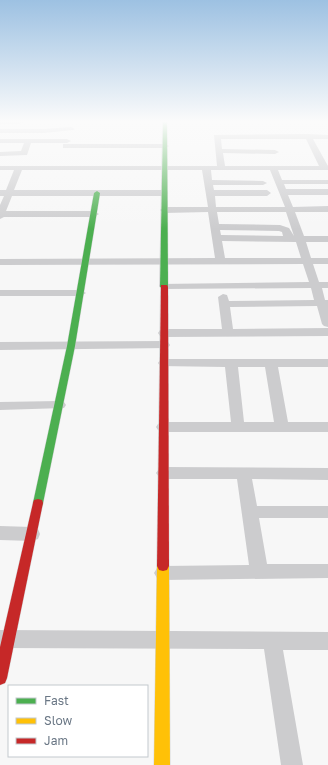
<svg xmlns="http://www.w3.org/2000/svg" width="328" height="765" font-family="'Golos Text',sans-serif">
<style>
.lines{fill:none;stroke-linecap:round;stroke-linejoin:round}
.fast-casing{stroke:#d4d5d6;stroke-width:1}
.slow-casing{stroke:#d4d5d6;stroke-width:1}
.jam-casing{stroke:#d4d5d6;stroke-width:1}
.street{fill:#ccccce;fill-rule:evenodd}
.fast{fill:#4caf50;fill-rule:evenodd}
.slow{fill:#ffc107;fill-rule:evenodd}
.jam{fill:#c62828;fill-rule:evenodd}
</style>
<rect width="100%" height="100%" fill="#f7f7f7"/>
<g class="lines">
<g class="fast-casing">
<g id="fast">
<polygon points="163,122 167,122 168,287 164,289 160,287"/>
<polygon points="97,191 100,193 75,346 43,503 42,506 38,507 34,506 33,503 67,346 94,193"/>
</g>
</g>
<g class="slow-casing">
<polygon id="slow" points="163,561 167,562 169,566 170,765 154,765 157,566 159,562"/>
</g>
<g class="jam-casing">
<g id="jam">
<polygon points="161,285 167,285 168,287 169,566 167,570 163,571 159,570 157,566"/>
<polygon points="38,499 42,500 43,503 7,678 5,683 0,685 0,647 33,503 34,500"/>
</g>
</g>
<g class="street">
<polygon points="0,122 23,122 20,124 0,124"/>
<polygon points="71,127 75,129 73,130 43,133 0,133 0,129 43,129"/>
<path d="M308 134 328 135V139H313L328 166V170H278L282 180H328V184H284L286 189H328V195H288L293 207 328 206V212H295L304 236H328V242H306L311 258H328V264H313L319 282H328V288H322L325 300H328V327L324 326 322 324 317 306 230 307 233 329 328 328V336L164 337 160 336 158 333 160 330 164 329H222L218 297 223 294 227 295 229 301 314 300 311 288 164 289 159 286 160 284 309 282 303 264 0 265V259L215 258 208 212 164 213 160 210 164 207H208L202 170H22L14 190H164L168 193 164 196H12L6 211H94L99 214 94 217H4L0 219V205L4 196H0V190H6L14 170H0V166H217L214 135ZM221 139H306L319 166H225L223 153 275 154 279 152 275 150 222 149ZM211 170H270L285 207H216L215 196H267L271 193 267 190H214L213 185H263L267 183 263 181 212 180ZM217 212H286L294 236 289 228 280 225 219 224ZM220 230 279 231 282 232 283 236 221 235ZM222 241 296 242 301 258H225Z"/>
<polygon points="0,139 67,139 71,141 67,143 31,143 27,155 0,156 0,152 21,151 24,143 0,143"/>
<polygon points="63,144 165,144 169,146 165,148 63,148"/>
<polygon points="0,290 81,290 86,293 81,296 0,296"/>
<polygon points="164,341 168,342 170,345 168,348 0,350 0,342"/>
<path d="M164 359H328V367H278L288 422H328V432H163L158 430 156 427 158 424 163 422H231L225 367 160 366 158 363 160 360ZM238 367H265L274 422H244Z"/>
<polygon points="59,401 64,402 66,405 64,408 0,410 0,402"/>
<polygon points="164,467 328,468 328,480 252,479 257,506 328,506 328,518 259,518 267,564 328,564 328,578 163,580 157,578 154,573 157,568 163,566 249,565 237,479 164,479 159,477 156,473 159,469"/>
<polygon points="0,526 32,527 38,529 40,534 38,539 32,541 0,540"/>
<polygon points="0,630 328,632 328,650 283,650 303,765 281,765 264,649 0,648"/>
</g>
<use href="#fast" class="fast"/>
<use href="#slow" class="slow"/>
<use href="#jam" class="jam"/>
</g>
<linearGradient id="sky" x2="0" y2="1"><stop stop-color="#9dc1e2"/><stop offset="0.53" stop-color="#fbfbfb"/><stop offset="1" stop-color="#fbfbfb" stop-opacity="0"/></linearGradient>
<rect width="328" height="229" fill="url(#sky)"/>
<rect x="8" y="685" width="140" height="72" fill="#ffffff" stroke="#c3c9ce"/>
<rect x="16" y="698" width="20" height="6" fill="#4caf50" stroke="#c3c9ce"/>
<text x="44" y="705" font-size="12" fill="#6a7785">Fast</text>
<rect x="16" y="718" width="20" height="6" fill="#ffc107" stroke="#c3c9ce"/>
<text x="44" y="725" font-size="12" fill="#6a7785">Slow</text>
<rect x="16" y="738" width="20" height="6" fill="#c62828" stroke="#c3c9ce"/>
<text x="44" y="745" font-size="12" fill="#6a7785">Jam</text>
</svg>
